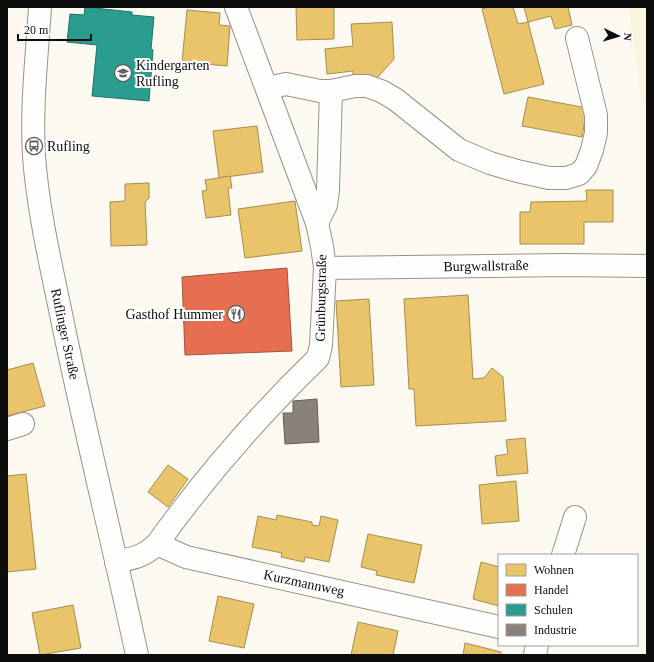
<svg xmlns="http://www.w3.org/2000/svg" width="654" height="662" font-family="'Times New Roman',serif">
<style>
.farmland{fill:#f8f6dc}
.homes{fill:#e9c46a;stroke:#a78d4e}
.shops{fill:#e76f51;stroke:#a6523d}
.schools{fill:#2a9d8f;stroke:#217268}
.industry{fill:#8a817c;stroke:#645e5b}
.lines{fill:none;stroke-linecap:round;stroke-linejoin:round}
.minor-casing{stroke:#94938f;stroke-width:24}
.minor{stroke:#fefefd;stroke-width:22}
.labels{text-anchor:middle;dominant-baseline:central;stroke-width:4;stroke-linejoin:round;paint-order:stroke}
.poi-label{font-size:14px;fill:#0d0d0d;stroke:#fff;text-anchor:start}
.street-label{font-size:14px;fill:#0d0d0d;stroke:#fff}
</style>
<rect width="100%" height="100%" fill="#fbf9f0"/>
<polygon class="farmland" points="629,7 647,7 647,104 642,104"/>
<g class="homes">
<polygon points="296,7 334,7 334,39 297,40"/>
<polygon points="488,7 513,7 518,24 528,22 544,84 504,94 482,9"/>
<polygon points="524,7 568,7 572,25 555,29 551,16 528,22"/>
<polygon points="187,10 220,13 219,25 230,26 227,66 182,62"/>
<polygon points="392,22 394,59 377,78 353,78 353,71 327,74 325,49 353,46 351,24"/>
<polygon points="528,97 587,108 582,137 522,126"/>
<polygon points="257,126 263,172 219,178 213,131"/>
<polygon points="230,176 232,188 228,188 231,215 206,218 202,191 207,190 205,180"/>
<polygon points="149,183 149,198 145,202 147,245 111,246 110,202 125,201 125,184"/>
<polygon points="586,190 613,190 613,222 584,222 584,244 520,244 520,212 530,212 531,202 587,201"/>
<polygon points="295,201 302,251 245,258 238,209"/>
<polygon points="468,295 473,379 484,378 492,368 503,377 506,421 416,426 414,389 409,389 404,299"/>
<polygon points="369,299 374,385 341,387 336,301"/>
<polygon points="33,363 45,406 7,416 7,370"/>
<polygon points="525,438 528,473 497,476 495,456 508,454 506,440"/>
<polygon points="168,465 188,479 168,507 148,492"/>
<polygon points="26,474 36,569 7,572 7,476"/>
<polygon points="516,481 519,521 482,524 479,485"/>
<polygon points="277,515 312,522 312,525 319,526 321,516 338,520 329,562 305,557 304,562 281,557 282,553 252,547 258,516 276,520"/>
<polygon points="368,534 422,545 414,583 376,575 377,571 361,567"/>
<polygon points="481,562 499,567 499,606 473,599"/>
<polygon points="218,596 254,604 244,648 209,641"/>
<polygon points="73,605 81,648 40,655 32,613"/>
<polygon points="358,622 398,631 393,655 351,655"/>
<polygon points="465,643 501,652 501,655 463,655"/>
</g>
<polygon class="shops" points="287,268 292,351 185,355 182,277"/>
<polygon class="schools" points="85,7 132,12 132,15 154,17 151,49 153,50 149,101 92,96 97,45 67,42 70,14 84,15"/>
<polygon class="industry" points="317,399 319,442 285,444 283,413 293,413 293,401"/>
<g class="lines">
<g class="minor-casing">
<g id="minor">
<path d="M40 7C37 56 31 106 34 156 38 211 51 265 62 319 85 431 113 543 137 655"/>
<polyline points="267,88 286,84 320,91 331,91 355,86 367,86 381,91 395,99 459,150 490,163 517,171 549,178 566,178 579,174 586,166 592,150 596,133 596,115 577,38"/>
<polyline points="317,223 326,205 328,190 331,91"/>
<polyline points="325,268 564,265 647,266"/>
<polyline points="7,429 23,424"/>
<path d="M157 544C205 477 259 415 318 358L321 345 325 268 322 246 317 223 236 7"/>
<polyline points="563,555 575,517"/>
<path d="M116 562C134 558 143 557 157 544L186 557 499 627"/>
<polyline points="535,655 537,645"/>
</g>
</g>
<use href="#minor" class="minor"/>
</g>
<defs>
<g id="school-ring" transform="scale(0.9)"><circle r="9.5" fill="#fff" stroke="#60605c" stroke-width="1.5"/><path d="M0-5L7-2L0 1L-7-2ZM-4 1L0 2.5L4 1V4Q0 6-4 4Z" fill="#60605c"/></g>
<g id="bus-ring" transform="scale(0.9)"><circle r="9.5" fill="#fff" stroke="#60605c" stroke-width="1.5"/><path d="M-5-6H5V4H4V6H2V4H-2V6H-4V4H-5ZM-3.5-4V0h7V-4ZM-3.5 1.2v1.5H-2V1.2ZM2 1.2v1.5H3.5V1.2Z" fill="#60605c"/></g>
<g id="restaurant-ring" transform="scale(0.9)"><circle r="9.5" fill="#fff" stroke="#60605c" stroke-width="1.5"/><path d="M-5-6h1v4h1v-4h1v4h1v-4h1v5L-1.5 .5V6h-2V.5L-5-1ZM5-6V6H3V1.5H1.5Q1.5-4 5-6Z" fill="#60605c"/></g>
</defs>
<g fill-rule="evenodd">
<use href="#school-ring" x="123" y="73"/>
<use href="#bus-ring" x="34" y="146"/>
<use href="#restaurant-ring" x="236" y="314"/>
</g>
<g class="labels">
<g class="poi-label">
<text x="136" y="65">Kindergarten<tspan x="136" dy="16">Rufling</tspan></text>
<text x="47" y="146">Rufling</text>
<text x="223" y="314" text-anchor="end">Gasthof Hummer</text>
</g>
<g class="street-label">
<text transform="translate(486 266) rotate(-1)">Burgwallstraße</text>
<text transform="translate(321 298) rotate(-89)">Grünburgstraße</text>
<text transform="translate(65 334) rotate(78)">Ruflinger Straße</text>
<text transform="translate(304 583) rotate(12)">Kurzmannweg</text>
</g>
</g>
<rect width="654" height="662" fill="none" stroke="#0d0d0d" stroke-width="16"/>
<rect x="498" y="554" width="140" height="92" fill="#ffffff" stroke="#9e9e9e"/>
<rect x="506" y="564" width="20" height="12" fill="#e9c46a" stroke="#9e9e9e"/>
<text x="534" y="574" font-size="12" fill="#0d0d0d">Wohnen</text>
<rect x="506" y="584" width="20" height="12" fill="#e76f51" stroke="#9e9e9e"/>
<text x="534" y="594" font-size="12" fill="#0d0d0d">Handel</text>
<rect x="506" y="604" width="20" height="12" fill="#2a9d8f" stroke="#9e9e9e"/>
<text x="534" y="614" font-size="12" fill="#0d0d0d">Schulen</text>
<rect x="506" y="624" width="20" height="12" fill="#8a817c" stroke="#9e9e9e"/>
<text x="534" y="634" font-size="12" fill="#0d0d0d">Industrie</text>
<g transform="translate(618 36) rotate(95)" stroke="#ffffff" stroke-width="3" paint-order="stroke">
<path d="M0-3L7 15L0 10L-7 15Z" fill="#0d0d0d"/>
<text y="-6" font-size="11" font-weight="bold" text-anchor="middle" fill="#0d0d0d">N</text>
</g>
<path d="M18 34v6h73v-6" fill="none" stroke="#0d0d0d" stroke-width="2"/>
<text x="24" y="34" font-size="12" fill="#0d0d0d" stroke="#ffffff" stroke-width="3" paint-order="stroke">20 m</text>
</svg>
